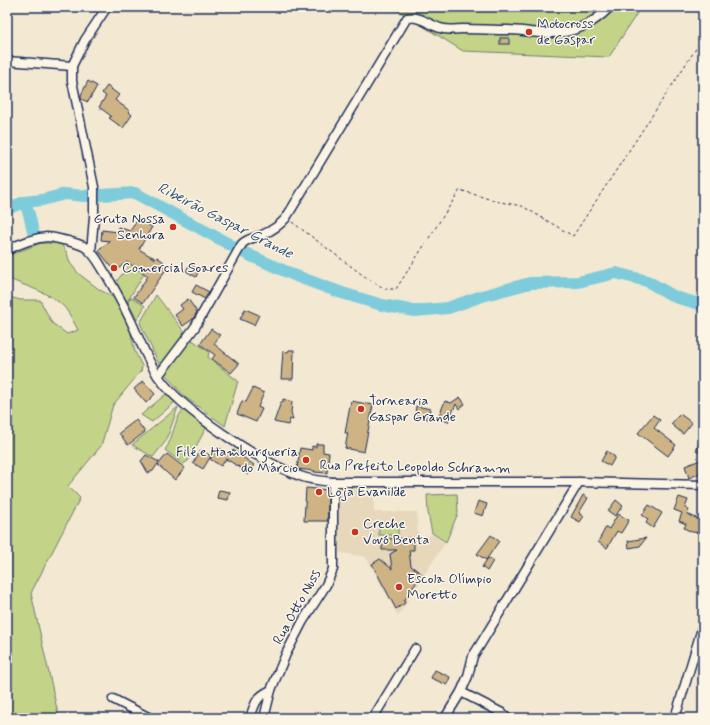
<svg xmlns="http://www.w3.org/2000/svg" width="710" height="725" font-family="Mynerve,sans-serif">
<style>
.built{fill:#e8d8bb}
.green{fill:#c3d388;stroke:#6f8173}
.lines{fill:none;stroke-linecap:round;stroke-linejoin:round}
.river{stroke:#7eccdb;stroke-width:12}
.building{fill:#ceb384;stroke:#1b2f5e}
.minor-casing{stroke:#1b2f5e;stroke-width:11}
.path{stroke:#1b2f5e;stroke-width:1;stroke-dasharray:3 3;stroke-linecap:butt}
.minor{stroke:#fcf5e5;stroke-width:8}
.poi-dot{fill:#c8321e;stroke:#fcf5e5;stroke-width:1.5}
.labels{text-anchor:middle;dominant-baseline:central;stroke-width:3;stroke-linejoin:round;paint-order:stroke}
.poi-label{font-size:14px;fill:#1b2f5e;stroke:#fcf5e5;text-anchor:start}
.street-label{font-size:14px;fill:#1b2f5e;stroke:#fcf5e5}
.water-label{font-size:15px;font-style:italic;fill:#34567d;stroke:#fcf5e5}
</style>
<rect width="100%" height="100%" fill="#f3e8d2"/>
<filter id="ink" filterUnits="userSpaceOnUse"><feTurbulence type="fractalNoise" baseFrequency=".025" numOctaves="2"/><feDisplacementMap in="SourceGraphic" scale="8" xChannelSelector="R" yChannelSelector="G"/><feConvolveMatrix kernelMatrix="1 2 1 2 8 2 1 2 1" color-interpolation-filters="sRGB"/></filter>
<g filter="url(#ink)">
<polygon class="built" points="336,486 374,487 374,512 417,512 418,537 433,535 445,543 398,616 366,557 336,552"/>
<g class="green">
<polygon points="392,7 641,7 609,57 463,51"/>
<path d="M41 243H50L61 244 67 253 70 263 79 274 100 290 115 298 130 329 135 352 142 366 141 371 113 405 101 446 68 486 80 498 31 593 59 718H7V296L20 300H40L52 323 67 334 78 330C74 323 70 314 65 308 53 293 24 286 7 278V256Z"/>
<polygon points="148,255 154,257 127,302 116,282 130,264"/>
<polygon points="156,295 185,333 160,366 140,323"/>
<polygon points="131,297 145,306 137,320 128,302"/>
<polygon points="191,339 209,352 208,357 238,381 225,426 185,397 165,374"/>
<polygon points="166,394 175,402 152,422 141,415"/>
<polygon points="178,407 166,441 153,457 132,445"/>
<path d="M183 410H185L206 428 188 461 183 464 165 450C174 438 173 421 183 410Z"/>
<polygon points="457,494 458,513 446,542 432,533 428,513 427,495"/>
<rect x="379" y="523" width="19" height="12"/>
</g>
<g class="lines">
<g class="river">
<polyline points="24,202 29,214 33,232"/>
<polyline points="7,209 24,202 42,200 65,194 84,196 135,193 249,255 296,276 342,293 382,305 415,311 448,308 482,296 530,283 578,282 616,273 647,281 675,297 703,305"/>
</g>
</g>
<g class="building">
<rect x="500" y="38" width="9" height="6"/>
<polygon points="88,81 97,86 88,102 81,99 81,95"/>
<polygon points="107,86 119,95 115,100 130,111 129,112 132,115 123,128 109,118 111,116 99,107 106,96 102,93"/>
<polygon points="138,219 152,227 139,249 155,259 157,257 164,262 162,265 167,268 143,303 134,297 148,276 127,262 115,271 98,250 110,241 101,240 102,230 118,232 118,227 130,231"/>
<polygon points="190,264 199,270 196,277 186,271"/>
<polygon points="196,285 209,292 205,299 192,292"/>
<polygon points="188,299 197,312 193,319 183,326 175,315 183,309 180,305"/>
<polygon points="245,309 259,315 254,325 240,319"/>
<polygon points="211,329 220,335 214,344 239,364 231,373 212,359 215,355 200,344"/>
<polygon points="289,350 294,350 293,379 281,379 283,351 288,352"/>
<polygon points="143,381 155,394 146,403 134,389"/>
<polygon points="253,388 264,393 258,407 262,409 256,422 237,414 242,401 246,402"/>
<polygon points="460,397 465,404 459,409 456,404 448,422 438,418 445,401 451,403"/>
<polygon points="283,399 292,402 291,412 293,420 290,419 288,425 274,422 281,402 283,402"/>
<polygon points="351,401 373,405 364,452 345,448 348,433 345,433"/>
<polygon points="416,406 431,409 429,419 415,416"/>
<polygon points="680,414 692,423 683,434 671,424"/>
<polygon points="653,415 660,420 654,428 676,445 668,456 638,433"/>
<polygon points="136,420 145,432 128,445 119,433"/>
<polygon points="703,436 703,454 696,451"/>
<polygon points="316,444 323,444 323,452 329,453 327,473 314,472 315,471 297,469 300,448 312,450 312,446 316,447"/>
<polygon points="218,447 230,455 233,450 254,465 248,475 241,470 241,468 226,459 221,466 210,459"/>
<polygon points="201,450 211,456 203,469 193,463"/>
<polygon points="607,451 615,457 610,466 601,461"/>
<polygon points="167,454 185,468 175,480 158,465"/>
<polygon points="146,455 159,462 153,471 148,473 141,461"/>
<polygon points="703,459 703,472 689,478 685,466"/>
<polygon points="306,488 328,490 328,521 304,521"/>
<polygon points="219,490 230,492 228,500 217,498"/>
<polygon points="583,495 588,498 579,513 584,516 580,522 571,517"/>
<polygon points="679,497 688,500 685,508 689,510 687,514 703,521 703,533 692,532 684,528 686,524 679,521 682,513 674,510"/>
<polygon points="616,500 623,506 615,516 608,511"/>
<polygon points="478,501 487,504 483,516 474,513"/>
<polygon points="649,505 662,513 653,528 646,523 648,519 642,515"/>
<polygon points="618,514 629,520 621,533 617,531 607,548 598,542 606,527 609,529"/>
<polygon points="491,535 499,541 486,560 477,554"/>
<polygon points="414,538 414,550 409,550 411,566 422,574 404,601 405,603 396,609 372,564 380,559 392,569 390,554 397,550 382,550 382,539"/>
<polygon points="646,538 640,546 629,548 628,541"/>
<polygon points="488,558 493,561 487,571 482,567"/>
<polygon points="435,670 450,677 447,685 431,678"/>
</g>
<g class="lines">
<g class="minor-casing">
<g id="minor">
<polyline points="7,61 72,66"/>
<path d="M7 250C19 244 34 238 47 237 54 237 61 240 68 241 74 243 80 244 85 247 95 253 101 267 107 276 115 290 123 304 130 319 139 338 146 358 158 376 181 410 260 462 300 476 310 480 322 481 333 482H579L703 485"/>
<polyline points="91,252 94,217 94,187 72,81 72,66 85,40 107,7"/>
<path d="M158 376 195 327 242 244C248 238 255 238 262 235 271 231 280 225 286 218L407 18C421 15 431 27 444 29 450 30 457 29 463 29 478 29 493 30 508 30 521 30 532 33 545 33 572 34 591 26 610 7"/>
<polyline points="461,692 502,713 507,718"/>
<polyline points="113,699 150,718"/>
<path d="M250 718C255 703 256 697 271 690"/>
<polyline points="264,718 271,690 286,654 303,621 326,585 333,569 333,482"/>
<polyline points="373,718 415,649"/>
<polyline points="445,718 461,692 468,676 473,656 480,645 579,482"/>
<polyline points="675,718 703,625"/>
</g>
</g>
<polyline class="path" points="292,222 364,276 385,289 396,289 460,190 495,201 522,206 573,236 703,38"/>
<use href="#minor" class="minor"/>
</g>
</g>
<g class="poi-dot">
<circle cx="529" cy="32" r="4"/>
<circle cx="173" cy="227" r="4"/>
<circle cx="114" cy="268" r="4"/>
<circle cx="361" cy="409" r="4"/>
<circle cx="306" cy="460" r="4"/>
<circle cx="319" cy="492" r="4"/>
<circle cx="355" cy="532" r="4"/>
<circle cx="399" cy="587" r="4"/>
</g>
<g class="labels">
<g class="poi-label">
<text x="537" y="24">Motocross<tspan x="537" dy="16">de Gaspar</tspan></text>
<text x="165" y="219" text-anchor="end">Gruta Nossa<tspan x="165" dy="16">Senhora</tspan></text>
<text x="122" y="268">Comercial Soares</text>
<text x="369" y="401">Tornearia<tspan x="369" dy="16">Gaspar Grande</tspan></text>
<text x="298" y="452" text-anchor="end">Filé e Hamburgueria<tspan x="298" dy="16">do Márcio</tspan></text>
<text x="327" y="492">Loja Evanilde</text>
<text x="363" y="524">Creche<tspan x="363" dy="16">Vovó Benta</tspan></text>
<text x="407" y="579">Escola Olímpio<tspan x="407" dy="16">Moretto</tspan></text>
</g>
<g class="street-label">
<text transform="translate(415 467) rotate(1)">Rua Prefeito Leopoldo Schramm</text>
<text transform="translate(297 607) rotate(-61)">Rua Otto Nuss</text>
</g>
<g class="water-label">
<text transform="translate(225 221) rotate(27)">Ribeirão Gaspar Grande</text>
</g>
</g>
<rect width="710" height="725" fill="none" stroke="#fcf5e5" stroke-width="24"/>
<rect x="12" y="12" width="686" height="701" fill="none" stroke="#1b2f5e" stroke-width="1.5" filter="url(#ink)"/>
</svg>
